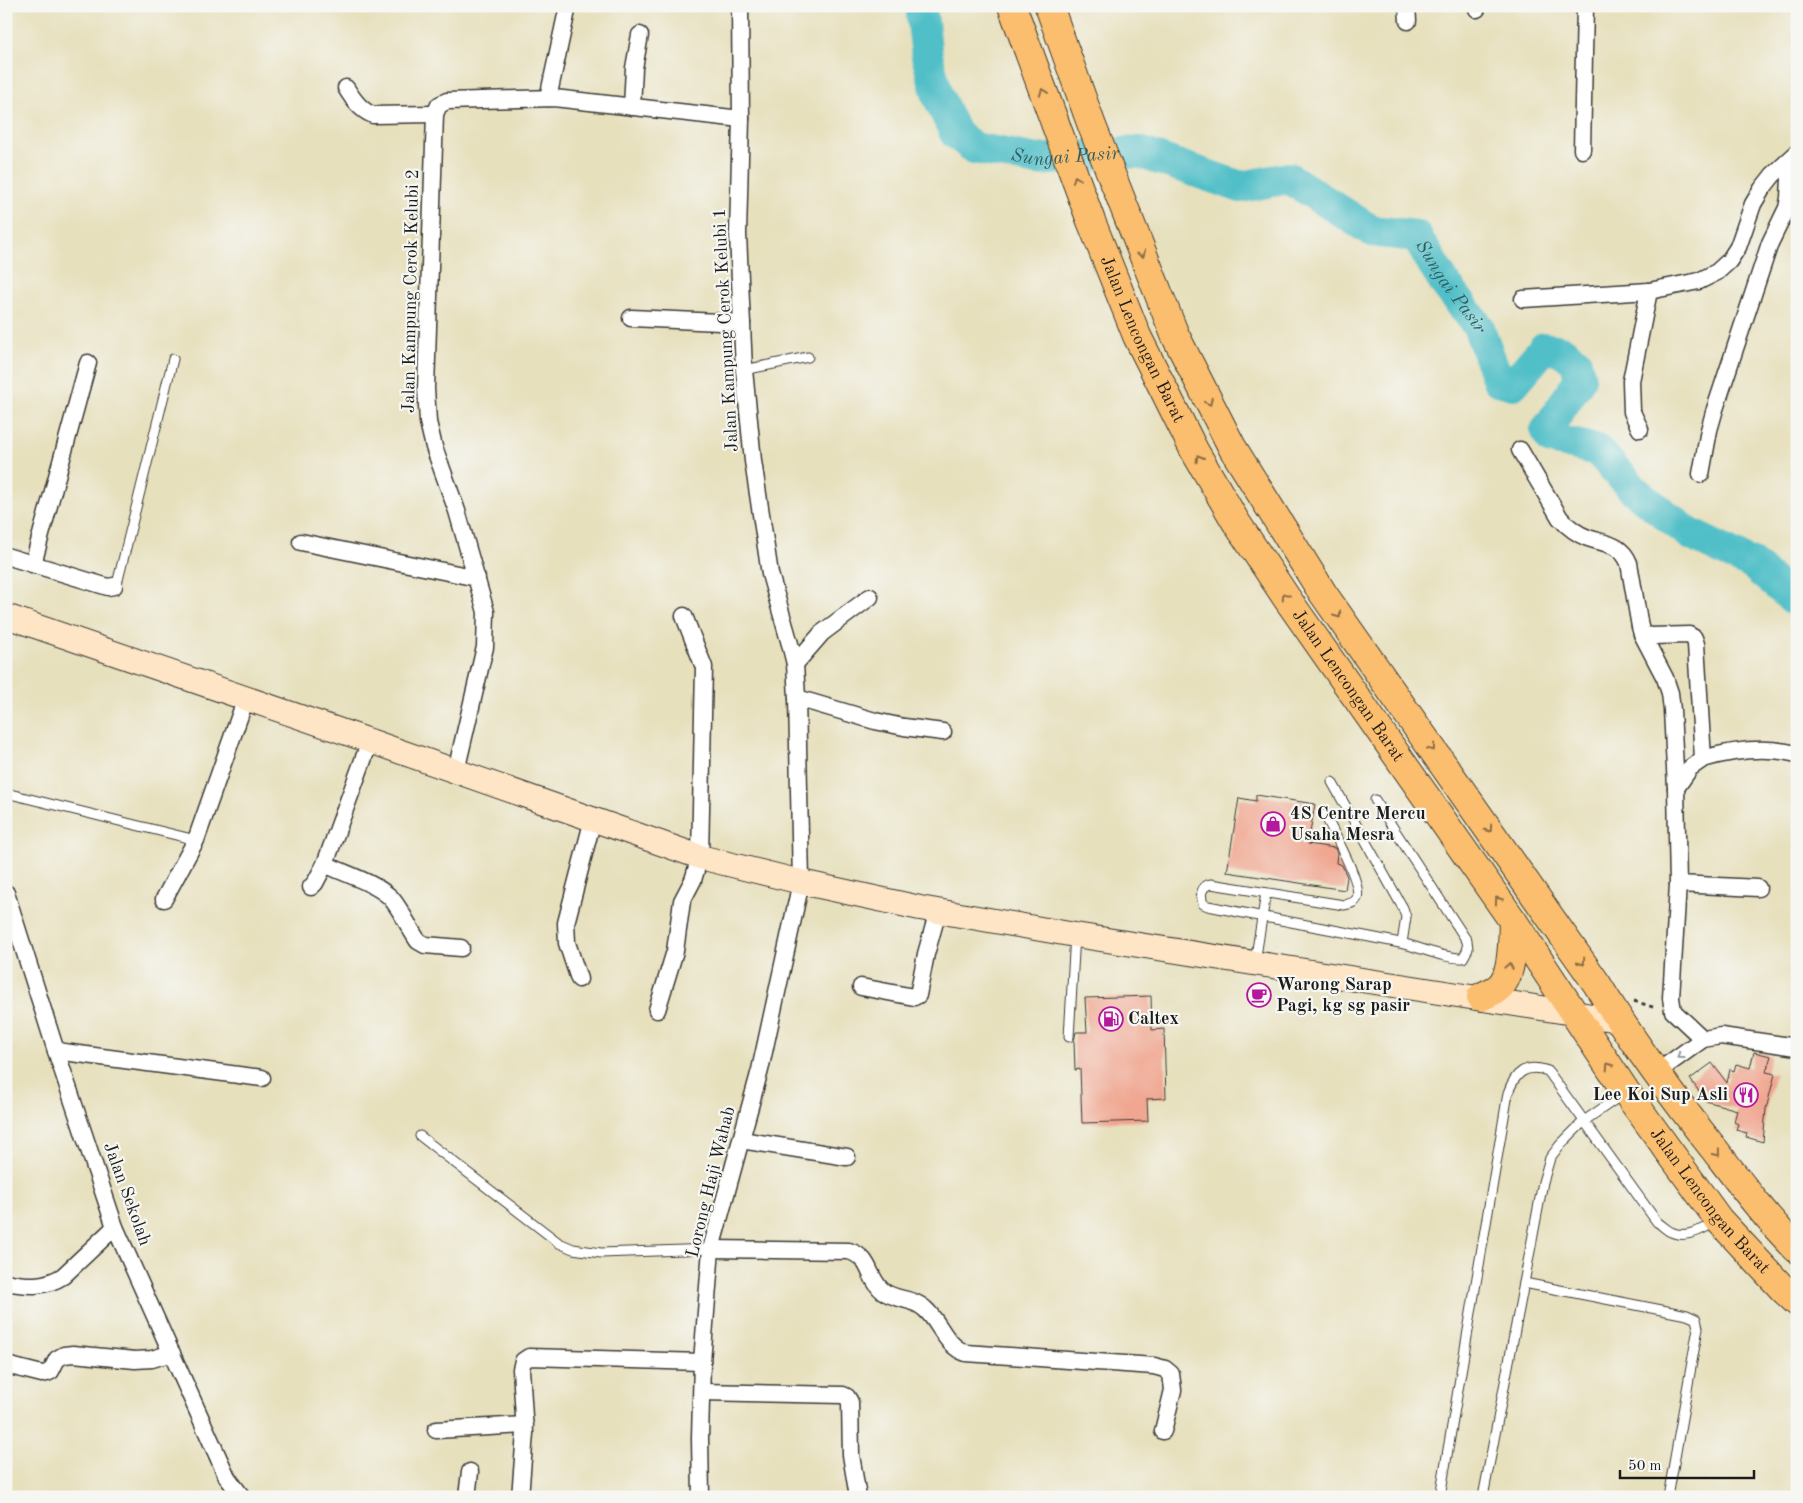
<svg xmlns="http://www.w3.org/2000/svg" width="1803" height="1503" font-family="'Old Standard TT',serif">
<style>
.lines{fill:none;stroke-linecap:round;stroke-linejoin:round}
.river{stroke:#51bfc8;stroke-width:32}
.building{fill:#f0a690}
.service-casing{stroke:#3a3934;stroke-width:11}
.minor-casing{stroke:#3a3934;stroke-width:19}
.secondary-casing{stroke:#3a3934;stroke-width:26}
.trunk-casing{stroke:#3a3934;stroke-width:30}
.path{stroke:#3a3934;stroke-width:3;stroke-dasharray:4 4;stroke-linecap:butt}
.service{stroke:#fff;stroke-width:9}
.minor{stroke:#fff;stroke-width:16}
.secondary{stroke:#fde5c5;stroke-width:24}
.trunk{stroke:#fbbe6e;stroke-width:28}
.oneway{stroke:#8c6d45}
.oneway2{stroke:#999}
.labels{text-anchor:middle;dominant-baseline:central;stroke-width:4.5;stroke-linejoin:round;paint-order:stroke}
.street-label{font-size:18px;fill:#1c1c1c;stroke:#f6f6f2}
.poi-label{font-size:18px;font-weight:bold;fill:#1c1c1c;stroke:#f6f6f2;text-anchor:start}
.water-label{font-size:19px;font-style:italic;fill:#315d61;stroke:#f6f6f2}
</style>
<rect width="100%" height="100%" fill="#f6f6f2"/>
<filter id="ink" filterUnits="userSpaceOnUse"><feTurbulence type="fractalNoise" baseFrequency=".02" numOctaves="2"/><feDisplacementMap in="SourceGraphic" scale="10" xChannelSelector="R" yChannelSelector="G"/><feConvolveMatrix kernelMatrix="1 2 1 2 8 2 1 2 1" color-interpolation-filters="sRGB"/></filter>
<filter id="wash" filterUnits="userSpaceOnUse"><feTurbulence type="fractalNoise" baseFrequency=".0096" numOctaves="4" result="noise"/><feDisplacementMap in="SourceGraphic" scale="20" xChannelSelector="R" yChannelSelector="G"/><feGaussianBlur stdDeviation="1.12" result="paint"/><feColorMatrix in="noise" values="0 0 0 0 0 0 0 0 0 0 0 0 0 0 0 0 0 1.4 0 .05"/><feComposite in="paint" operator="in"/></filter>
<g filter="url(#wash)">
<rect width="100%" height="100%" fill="#e7e0bd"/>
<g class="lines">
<path class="river" id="s1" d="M921 6 927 56 938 96 955 133 974 148 1037 160 1139 152 1241 187 1289 178 1372 231 1416 236 1444 282 1478 326 1498 380 1513 384 1544 348 1562 351 1576 362 1580 379 1546 431 1551 439 1597 450 1635 491 1690 534 1752 564 1797 602"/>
</g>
<g id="blocks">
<g class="building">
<polygon points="1256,795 1315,804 1308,844 1335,848 1337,853 1336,863 1342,865 1347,877 1345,890 1227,872 1239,798 1256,801"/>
<polygon points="1151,996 1152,1030 1164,1029 1166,1098 1147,1099 1148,1121 1082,1123 1080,1069 1075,1070 1074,1041 1076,1032 1087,1032 1085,998"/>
<polygon points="1754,1052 1771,1056 1766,1072 1775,1074 1766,1109 1763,1142 1746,1137 1747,1133 1736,1130 1738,1124 1734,1122 1737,1110 1706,1101 1690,1079 1712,1063 1727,1083 1730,1069 1734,1071 1736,1064 1750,1068"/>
</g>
</g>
</g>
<g filter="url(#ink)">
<use href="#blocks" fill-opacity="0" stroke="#3a3934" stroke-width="1"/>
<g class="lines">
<g class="service-casing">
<g id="service">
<polyline points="744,370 808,357"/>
<polyline points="114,586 117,584 173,359"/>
<polyline points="1332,782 1403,908 1406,917 1402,943"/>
<polyline points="6,793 196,840"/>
<path d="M1325 815C1332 830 1363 884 1357 898 1355 903 1349 904 1344 905L1211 884C1201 886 1200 894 1203 904L1208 906C1272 919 1336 930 1400 943 1420 947 1445 959 1463 958L1468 949 1467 941 1375 800"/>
<polyline points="1255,962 1266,893"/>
<polyline points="1069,1037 1075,935"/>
<polyline points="420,1136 559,1243 573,1249 601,1253 711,1249"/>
<polyline points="1524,1283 1543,1182 1550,1158 1560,1145 1584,1121 1623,1094"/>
<path d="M1440 1497 1508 1093C1515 1073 1525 1063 1548 1071L1657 1222C1662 1225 1666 1230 1671 1232 1685 1239 1704 1229 1716 1221"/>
<polyline points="1483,1497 1524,1283 1687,1315 1696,1319 1698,1328 1668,1497"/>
</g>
</g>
<g class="minor-casing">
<g id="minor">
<polyline points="1407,6 1408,21"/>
<polyline points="1476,6 1477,9"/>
<path d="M346 88C353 99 360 110 373 115L435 114"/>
<polyline points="548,98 568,6"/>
<polyline points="632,107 634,68 640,35"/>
<polyline points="1582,150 1585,6"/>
<polyline points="1523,299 1649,291 1699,281 1717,272 1729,261 1738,247 1753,204 1762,189 1773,175 1797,153"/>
<polyline points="631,318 742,323"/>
<polyline points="1640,429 1632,412 1631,381 1649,291"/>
<path d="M1520 450 1560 518C1568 527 1577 534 1588 538 1606 544 1621 544 1629 563L1640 627 1642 634 1651 636 1689 635 1694 638 1696 644 1703 759 1690 768 1676 788"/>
<polyline points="1701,474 1709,430 1715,409 1770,243 1787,208 1789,198 1791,159"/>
<polyline points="301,542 477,578"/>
<polyline points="6,556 108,587 114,586"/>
<polyline points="33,564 88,363"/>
<polyline points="1642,634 1665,678 1670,693 1672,710 1676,788 1678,884 1671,998 1673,1011 1703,1039"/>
<polyline points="795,664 822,633 870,597"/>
<polyline points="797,698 875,721 904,727 943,732"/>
<path d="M1703 759C1734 750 1765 746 1797 754"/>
<polyline points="456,771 485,647 486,612 457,511 434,447 428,422 426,388 435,114 439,105 447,101 554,98 741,119"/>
<path d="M325 864C345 874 376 883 391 898 402 911 409 928 418 941L425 945 461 948"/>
<polyline points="1678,884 1758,888"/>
<polyline points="311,887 315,883 325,864 370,741"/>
<polyline points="6,893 56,1051 115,1227 227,1477 242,1497"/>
<polyline points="164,899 196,840 246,698"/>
<polyline points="579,979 567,943 566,923 593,819"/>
<polyline points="861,987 914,997 918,995 926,954 938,911"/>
<polyline points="657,1010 675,951 682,901 693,880 700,857 704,667 684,616"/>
<polyline points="56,1051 262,1078"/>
<polyline points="1656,1073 1703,1039 1721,1036 1797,1047"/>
<polyline points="741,1140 847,1157"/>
<path d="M711 1249 849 1251C872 1258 867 1278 883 1291 894 1300 914 1298 925 1309 941 1323 944 1345 966 1353L1154 1366 1165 1369 1171 1374 1173 1390 1163 1431"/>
<path d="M6 1282C27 1286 44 1288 63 1276L115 1227"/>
<polyline points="6,1365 42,1374 47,1373 51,1371 57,1359 64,1355 73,1354 135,1360 152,1359 172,1353"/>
<polyline points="702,1392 843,1395 847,1397 850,1402 851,1455 858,1497"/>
<polyline points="436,1430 525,1425"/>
<polyline points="467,1497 470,1472"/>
<polyline points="520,1497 525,1433 521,1369 523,1361 529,1357 702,1362"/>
<polyline points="701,1497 700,1438 702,1362 711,1249 760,1070 801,882 797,698 795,664 790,644 770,574 753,461 744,370 738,234 741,119 740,6"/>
</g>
</g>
<g class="secondary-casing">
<polyline id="secondary" points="6,616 370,741 700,857 801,882 920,908 1075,935 1618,1020"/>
</g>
<g class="trunk-casing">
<g id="trunk">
<path id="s2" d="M1012 6 1091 221 1137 336 1194 450 1236 522 1286 597 1513 921 1626 1092 1719 1220 1784 1290 1797 1302"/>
<path d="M1049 6 1092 126 1175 335 1232 447 1322 592 1597 984C1632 1042 1672 1096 1714 1149 1740 1183 1766 1218 1797 1249"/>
<path d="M1481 997C1486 994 1493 992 1498 988 1514 976 1512 939 1513 921"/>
</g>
</g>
<polyline class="path" points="1634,1001 1656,1008"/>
<use href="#service" class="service"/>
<use href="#minor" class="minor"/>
<use href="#secondary" class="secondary"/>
<use href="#trunk" class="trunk"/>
</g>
<defs><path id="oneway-chevron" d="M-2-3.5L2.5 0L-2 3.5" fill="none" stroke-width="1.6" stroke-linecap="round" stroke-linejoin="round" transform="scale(1.25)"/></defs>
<g class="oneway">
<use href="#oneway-chevron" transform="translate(1043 92) rotate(-110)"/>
<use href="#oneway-chevron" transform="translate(1076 179) rotate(-111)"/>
<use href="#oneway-chevron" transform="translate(1142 254) rotate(68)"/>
<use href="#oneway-chevron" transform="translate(1209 402) rotate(63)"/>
<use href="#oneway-chevron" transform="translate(1199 458) rotate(-120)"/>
<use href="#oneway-chevron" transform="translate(1285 596) rotate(-124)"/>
<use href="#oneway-chevron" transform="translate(1338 615) rotate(55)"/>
<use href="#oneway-chevron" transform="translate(1432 748) rotate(55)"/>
<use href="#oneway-chevron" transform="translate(1489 829) rotate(55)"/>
<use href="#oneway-chevron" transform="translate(1498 900) rotate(-126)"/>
<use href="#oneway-chevron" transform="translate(1582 962) rotate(55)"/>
<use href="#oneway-chevron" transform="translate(1509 966) rotate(-80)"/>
<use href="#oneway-chevron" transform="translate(1609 1066) rotate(-123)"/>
<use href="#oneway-chevron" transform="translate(1717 1153) rotate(52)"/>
</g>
<use class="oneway2" href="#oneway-chevron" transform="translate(1680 1056) rotate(144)"/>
</g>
<defs>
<g id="shop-ring" transform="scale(1.25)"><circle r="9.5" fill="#f6f6f2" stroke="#b5179e" stroke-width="1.5"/><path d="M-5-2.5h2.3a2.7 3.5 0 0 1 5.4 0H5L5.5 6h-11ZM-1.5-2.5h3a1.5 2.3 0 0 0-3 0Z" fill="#b5179e"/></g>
<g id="cafe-ring" transform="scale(1.25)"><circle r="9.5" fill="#f6f6f2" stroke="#b5179e" stroke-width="1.5"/><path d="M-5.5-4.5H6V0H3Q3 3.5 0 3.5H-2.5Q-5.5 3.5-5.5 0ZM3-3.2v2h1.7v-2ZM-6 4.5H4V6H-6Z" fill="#b5179e"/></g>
<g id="fuel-ring" transform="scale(1.25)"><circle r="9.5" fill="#f6f6f2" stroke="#b5179e" stroke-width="1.5"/><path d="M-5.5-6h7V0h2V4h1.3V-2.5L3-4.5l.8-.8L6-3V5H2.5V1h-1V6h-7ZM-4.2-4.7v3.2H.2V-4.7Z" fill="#b5179e"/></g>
<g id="restaurant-ring" transform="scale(1.25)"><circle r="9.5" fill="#f6f6f2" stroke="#b5179e" stroke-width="1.5"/><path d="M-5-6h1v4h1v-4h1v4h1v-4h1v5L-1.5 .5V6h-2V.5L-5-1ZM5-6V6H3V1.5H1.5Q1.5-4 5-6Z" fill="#b5179e"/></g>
</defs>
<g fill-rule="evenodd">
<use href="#shop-ring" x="1273" y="824"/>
<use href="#cafe-ring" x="1259" y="995"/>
<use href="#fuel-ring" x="1111" y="1019"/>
<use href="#restaurant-ring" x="1746" y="1095"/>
</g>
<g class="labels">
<g class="street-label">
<text transform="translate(411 291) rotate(-89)">Jalan Kampung Cerok Kelubi 2</text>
<text transform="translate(726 330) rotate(-93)">Jalan Kampung Cerok Kelubi 1</text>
<text stroke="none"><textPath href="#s2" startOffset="358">Jalan Lencongan Barat</textPath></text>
<text stroke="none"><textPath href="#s2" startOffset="762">Jalan Lencongan Barat</textPath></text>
<text transform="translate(711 1182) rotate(-76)">Lorong Haji Wahab</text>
<text transform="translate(127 1194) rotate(70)">Jalan Sekolah</text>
<text stroke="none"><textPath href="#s2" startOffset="1392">Jalan Lencongan Barat</textPath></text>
</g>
<g class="poi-label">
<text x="1290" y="814">4S Centre Mercu<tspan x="1290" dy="21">Usaha Mesra</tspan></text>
<text x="1276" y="985">Warong Sarap<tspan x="1276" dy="21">Pagi, kg sg pasir</tspan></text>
<text x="1128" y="1019">Caltex</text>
<text x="1728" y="1095" text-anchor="end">Lee Koi Sup Asli</text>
</g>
<g class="water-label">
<text stroke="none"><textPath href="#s1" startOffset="249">Sungai Pasir</textPath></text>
<text stroke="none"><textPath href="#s1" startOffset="684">Sungai Pasir</textPath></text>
</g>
</g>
<rect width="1803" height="1503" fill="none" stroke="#f6f6f2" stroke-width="25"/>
<path d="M1620 1470v8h134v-8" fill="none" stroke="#1c1c1c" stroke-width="2.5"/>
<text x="1628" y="1470" font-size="15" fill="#1c1c1c" stroke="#f6f6f2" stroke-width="4" paint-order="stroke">50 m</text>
</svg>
